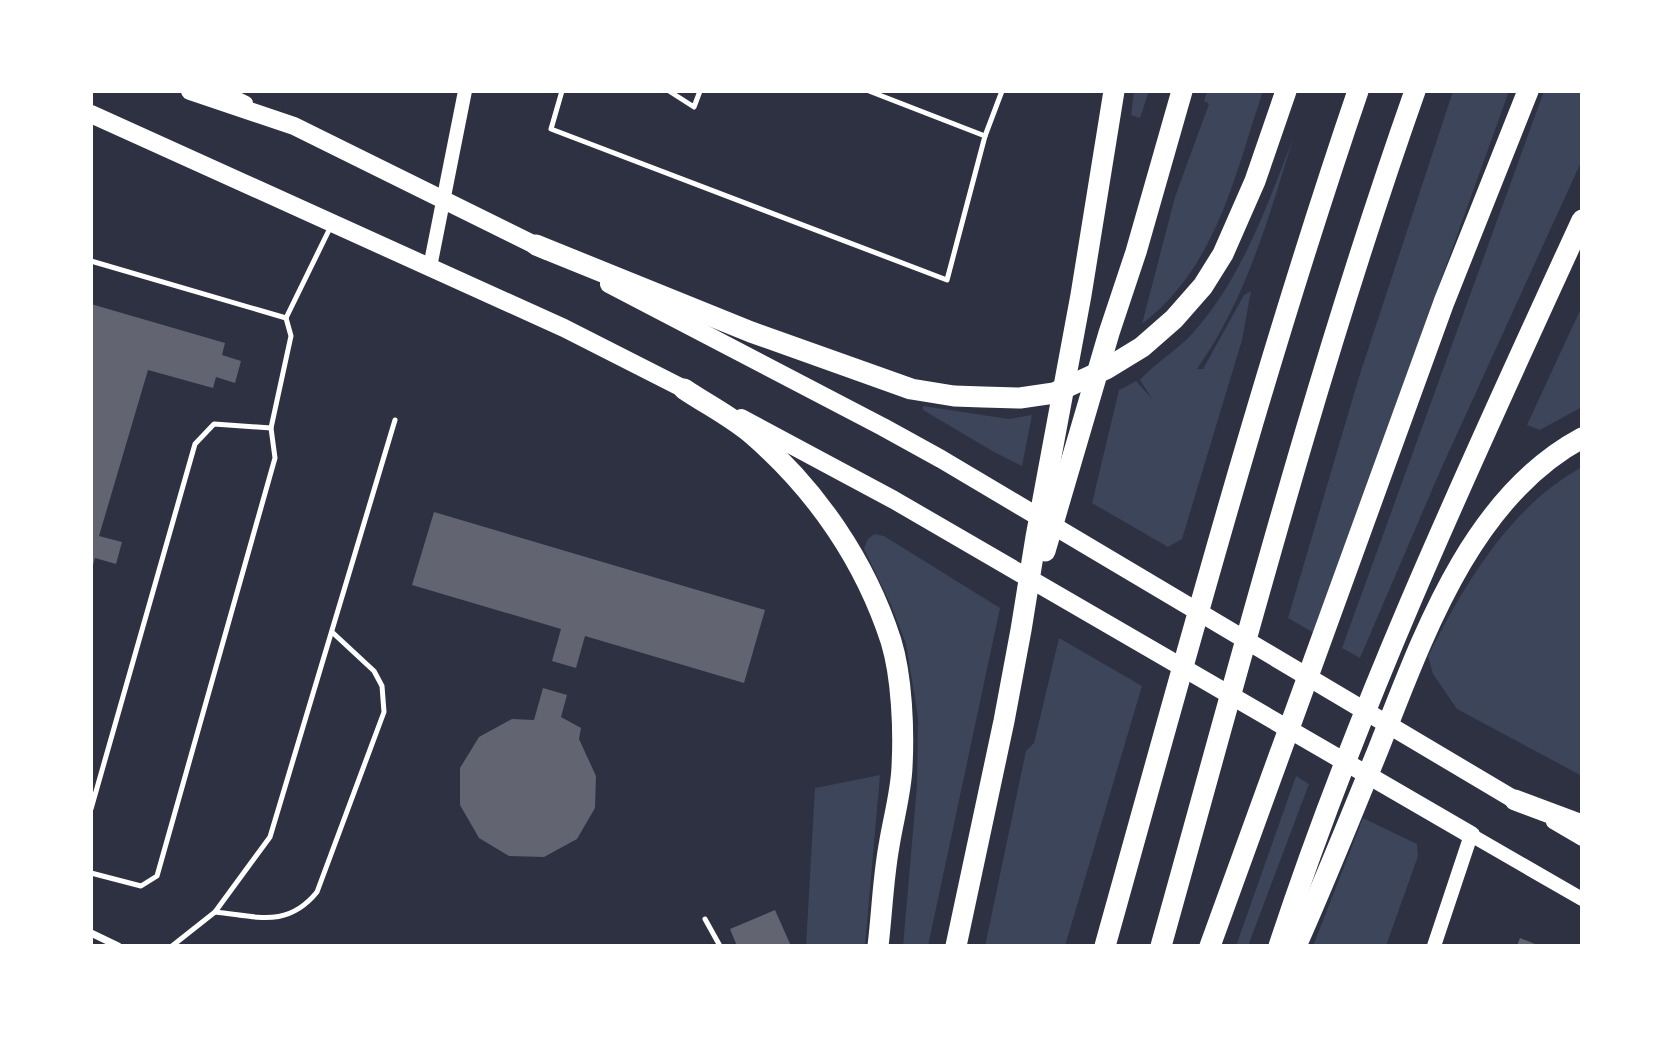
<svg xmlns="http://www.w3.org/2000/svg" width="1673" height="1037" font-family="'Noto Sans',sans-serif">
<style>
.green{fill:#3c4559}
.building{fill:#626471}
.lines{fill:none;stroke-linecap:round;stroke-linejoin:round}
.service{stroke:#fff;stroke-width:5}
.minor{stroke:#fff;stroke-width:7}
.secondary{stroke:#fff;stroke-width:14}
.primary{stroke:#fff;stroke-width:18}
.motorway{stroke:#fff;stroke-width:21}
</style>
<rect width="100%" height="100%" fill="#2d3142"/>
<g class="green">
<polygon points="1134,91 1149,91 1140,118 1131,115"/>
<path d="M1207 91H1263C1234 177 1217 266 1142 324L1175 197 1209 104 1204 101Z"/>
<polygon points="1453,91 1509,91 1314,633 1288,618 1359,377"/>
<polygon points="1544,91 1582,91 1582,160 1441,469 1360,658 1342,648"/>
<path d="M1293 139C1268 220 1246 299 1197 369H1203L1244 295 1251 291 1242 340 1182 539 1168 547 1092 503 1119 390 1136 381 1152 399 1140 380C1155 363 1176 351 1192 334 1242 278 1266 208 1293 139Z"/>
<polygon points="1582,306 1582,407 1540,430 1527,425"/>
<polygon points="923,406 1009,419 1032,415 1022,466 994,452 923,410"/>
<path d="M1582 467V776L1457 709 1433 674 1428 656C1464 585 1509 507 1582 467Z"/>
<polygon points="874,534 884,536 1000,608 928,946 903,946 917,785 918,717 906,644 891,605 864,549 867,540"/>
<polygon points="1059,638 1142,686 1065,946 985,946 1026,751 1034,743"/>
<polygon points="880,775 865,946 806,946 815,788"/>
<polygon points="1296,776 1309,784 1248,946 1236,946"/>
<polygon points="1363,818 1417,844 1418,856 1386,946 1313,946"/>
</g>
<g class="building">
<polygon points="91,304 225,343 222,355 241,361 235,383 216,377 213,388 148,370 99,536 122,542 116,564 95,558 92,569"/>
<polygon points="434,512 765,610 744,683 585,636 576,668 552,661 561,629 412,585"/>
<polygon points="543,688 567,695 561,717 581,728 579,739 596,776 595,808 577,839 544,857 509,856 479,838 460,805 460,768 479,737 512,719 534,720"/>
<polygon points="775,910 791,946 737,946 730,929"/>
<polygon points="1520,938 1540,946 1517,946"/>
</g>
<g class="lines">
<g class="service">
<polyline points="562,91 551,129 947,280 985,136 869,91"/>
<polyline points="669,91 694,107 700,91"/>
<polyline points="985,136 1002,91"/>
<polyline points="91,261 286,318 291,336 271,428 275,458 157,876 141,886 91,873"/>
<polyline points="286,318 331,226"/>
<polyline points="91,809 195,444 214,424 271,428"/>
<path d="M215 912C256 916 287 929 317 892L384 712 382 686 374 671 332 632"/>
<polyline points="705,919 720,946"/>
<polyline points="172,946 215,912 270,837 395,420"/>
</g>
<polyline class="minor" points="91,933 118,946"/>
<g class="secondary">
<polyline points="222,91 246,103"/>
<polyline points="430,267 465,91"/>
<polyline points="1553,822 1582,839"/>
<polyline points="1434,946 1471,835 1582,899"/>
</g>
<g class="primary">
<polyline points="190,91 294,126 547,251"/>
<polyline points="91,114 564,328 694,394"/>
<polyline points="609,284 883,427 941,459 1515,800"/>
<polyline points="741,418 894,500 1471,835"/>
</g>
<g class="motorway">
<polyline points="536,245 751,332 911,389 954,396 983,397 1020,398 1054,393 1106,369 1142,347 1174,319 1203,286 1223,254 1255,181 1286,91"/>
<path d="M684 389C706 404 734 418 754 436 817 491 865 561 891 641 902 677 904 730 902 767 901 793 893 820 889 846 883 879 882 913 878 946"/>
<polyline points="1045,551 1109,333 1136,252 1182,91"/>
<polyline points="1515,800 1582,825"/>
<polyline points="956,946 1004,721 1021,630 1036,537 1081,295 1114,91"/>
<path d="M1105 946C1185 660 1262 372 1358 91"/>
<path d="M1161 946C1241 660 1316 371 1415 91"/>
<polyline points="1210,946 1444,302 1528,91"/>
<path d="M1279 946C1361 697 1473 458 1582 220"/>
<path d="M1296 946C1325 881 1351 816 1378 750 1422 639 1470 498 1582 438"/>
</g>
</g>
<rect width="1673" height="1037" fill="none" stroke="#ffffff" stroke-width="186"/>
</svg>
